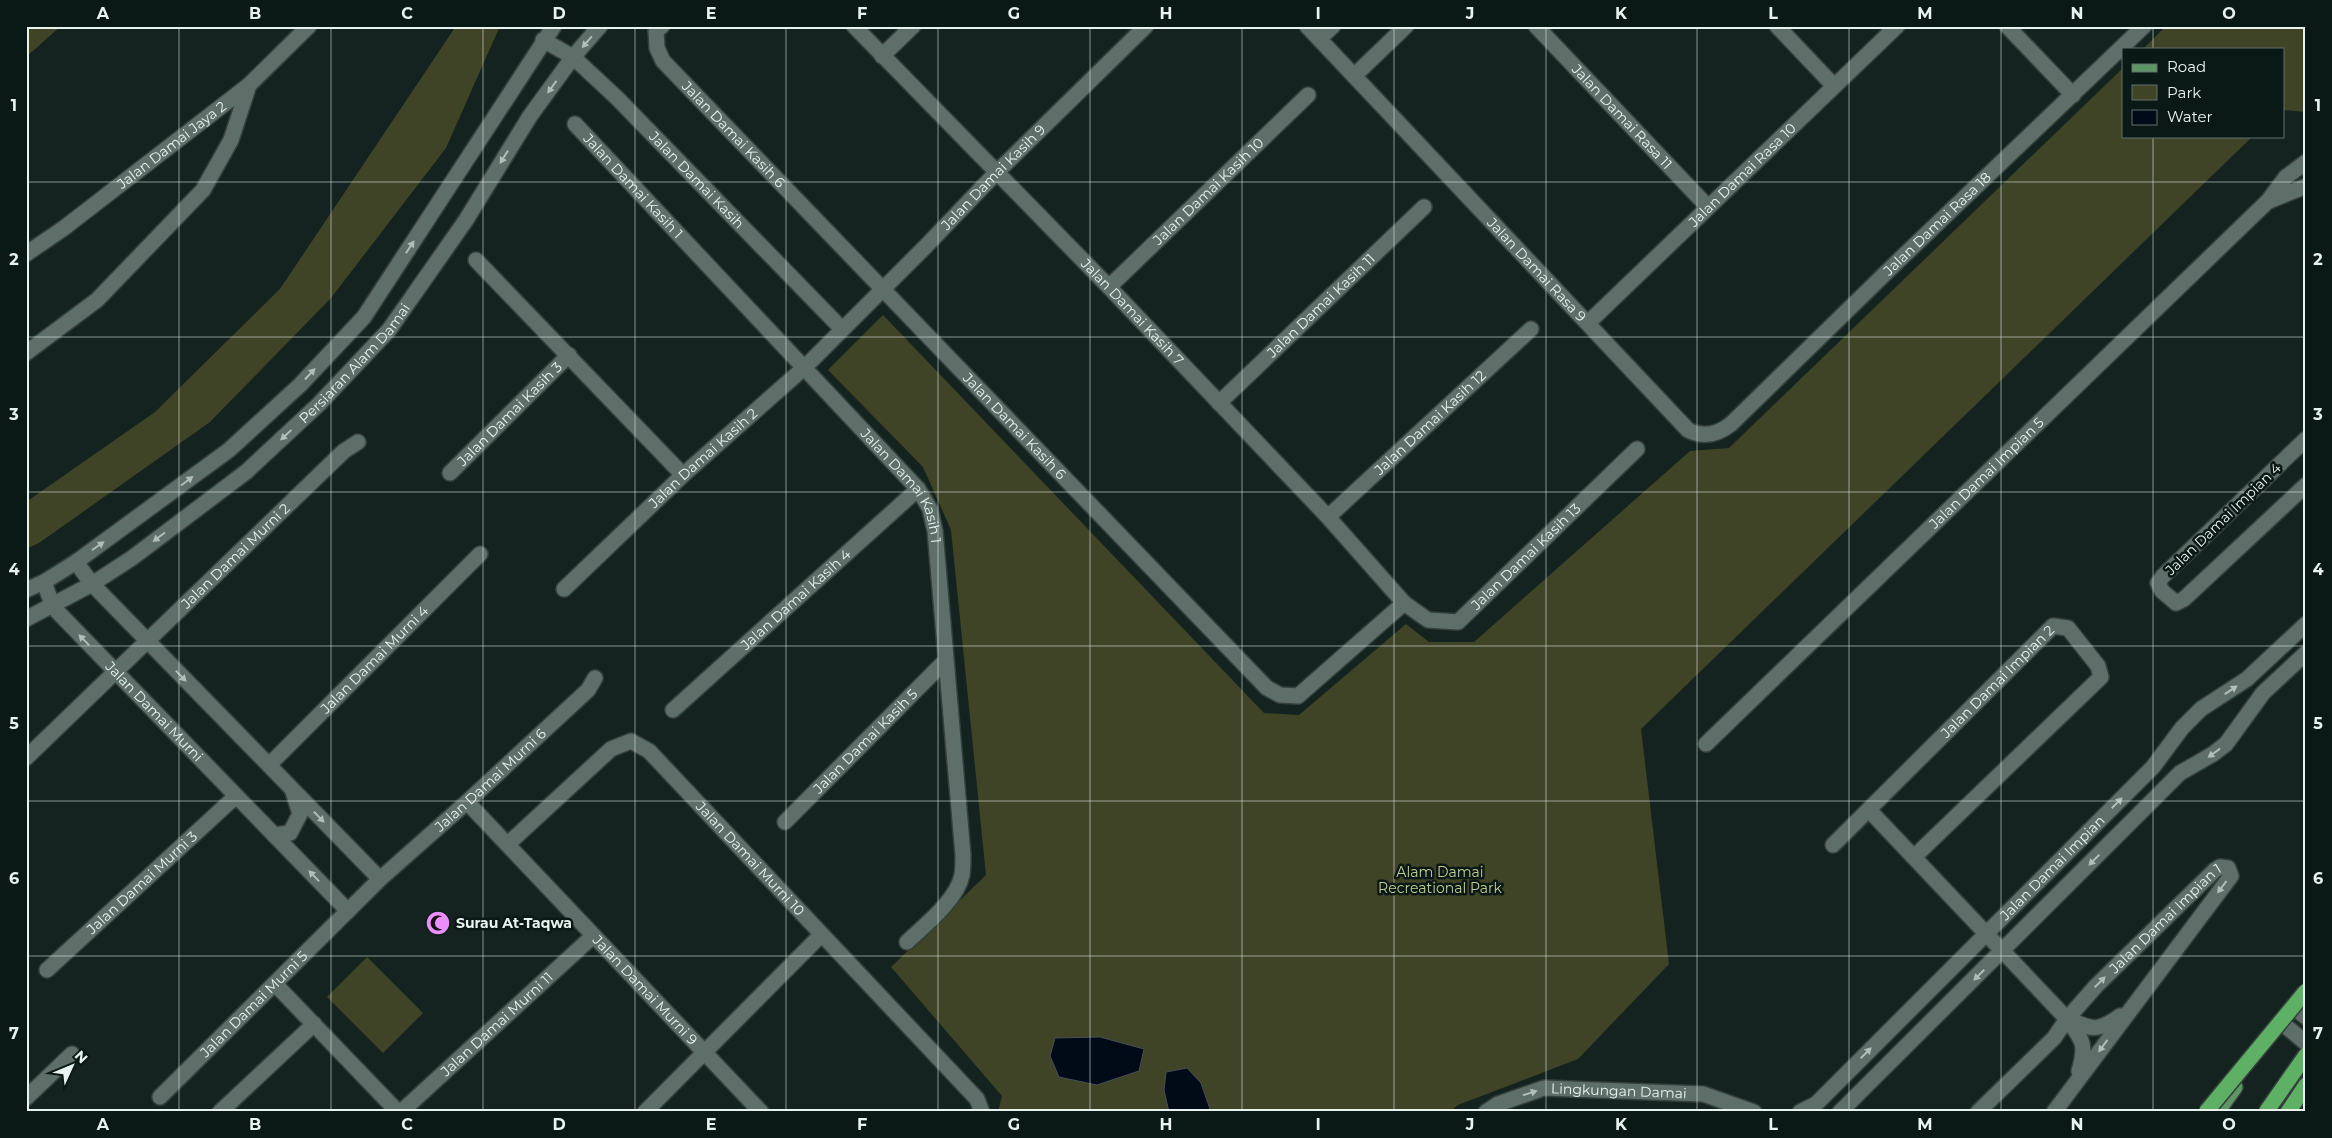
<svg xmlns="http://www.w3.org/2000/svg" width="2332" height="1138" font-family="Montserrat,sans-serif">
<style>
.green{fill:#404426}
.water{fill:#000b17;stroke:#465058}
.lines{fill:none;stroke-linecap:round;stroke-linejoin:round}
.minor-casing{stroke:#353f3c;stroke-width:18}
.major-casing{stroke:#353f3c;stroke-width:18}
.highway-casing{stroke:#353f3c;stroke-width:18}
.minor{stroke:#5e6f6a;stroke-width:15}
.major{stroke:#5e9666;stroke-width:15}
.highway{stroke:#5eb064;stroke-width:15}
.highway-bridge-casing{stroke:#353f3c;stroke-width:18;stroke-linecap:butt}
.highway-bridge{stroke:#5eb064;stroke-width:15}
.oneway{fill:#b1beba}
.grid{fill:none;stroke:#e8f2ef;stroke-width:1;stroke-opacity:0.55}
.labels{text-anchor:middle;dominant-baseline:central;stroke-width:5;stroke-linejoin:round;paint-order:stroke}
.street-label{font-size:14px;fill:#e8f2ef;stroke:#0b1916}
.park-label{font-size:14px;fill:#c2cd90;stroke:#0b1916}
.poi-label{font-size:14px;font-weight:bold;fill:#e8f2ef;stroke:#0b1916;text-anchor:start}
.neatline{fill:none;stroke:#e8f2ef;stroke-width:2}
.grid-label{font-size:16px;text-anchor:middle;font-weight:bold;fill:#e8f2ef}
</style>
<rect width="100%" height="100%" fill="#14231f"/>
<g class="green">
<polygon points="26,26 61,26 26,57"/>
<polygon points="456,26 500,26 446,148 331,298 210,422 39,543 26,549 26,502 155,412 280,289"/>
<polygon points="2166,26 2306,26 2306,112 2283,110 2283,49 2143,49"/>
<polygon points="2123,68 2123,136 2253,136 1641,729 1669,964 1578,1059 1458,1105 1449,1112 998,1112 1002,1096 891,967 986,875 951,530 923,467 828,370 883,315 1264,713 1299,715 1406,624 1429,642 1474,642 1690,451 1729,448"/>
<polygon points="367,957 423,1013 383,1053 327,997"/>
</g>
<g class="water">
<polygon points="1100,1037 1144,1049 1139,1071 1097,1085 1059,1077 1050,1056 1055,1038"/>
<polygon points="1187,1068 1201,1083 1211,1112 1169,1112 1164,1090 1166,1072"/>
</g>
<g class="lines">
<g class="minor-casing">
<g id="minor">
<path id="s1" d="M662 26 656 31 657 48 663 61 1267 688 1280 695 1298 696 1404 603"/>
<path id="s2" d="M854 26 1109 287 1328 517 1404 603 1428 620 1458 622 1637 449"/>
<path id="s3" d="M1307 26 1688 430C1703 438 1717 435 1731 424L1896 263 2144 26"/>
<path id="s4" d="M1536 26 1708 207"/>
<polyline points="1777,26 1834,86"/>
<polyline points="2007,26 2073,95"/>
<polyline points="1319,39 1333,26"/>
<path id="s5" d="M543 40 573 57 617 98 842 329"/>
<polyline points="882,56 913,26"/>
<polyline points="1354,76 1406,26"/>
<path id="s6" d="M575 124 918 489 930 509 935 531 963 855C963 861 963 869 962 875 957 900 925 925 907 942"/>
<polyline points="2269,201 2306,186"/>
<path id="s7" d="M26 254 64 228 249 85 309 26"/>
<polyline points="476,260 683,475"/>
<path id="s8" d="M1109 287 1308 95"/>
<path id="s9" d="M1588 323 1897 26"/>
<polyline points="26,353 97,300 203,190 231,140 249,85"/>
<path id="s10" d="M1219 403 1424 207"/>
<polyline points="2306,439 2163,576 2158,583 2162,591 2176,603 2184,599 2306,485"/>
<path id="s11" d="M450 473 569 355"/>
<path id="s12" d="M1328 517 1531 329"/>
<polyline points="76,562 92,584 380,879"/>
<path id="s13" d="M44 582 53 607 348 911"/>
<path id="s14" d="M564 589 683 475 805 367 926 246 996 173 1146 26"/>
<polyline points="26,590 44,582 76,562 229,450 300,385 364,317 554,26"/>
<path id="s15" d="M26 619 92 584 132 558 246 472 319 404 389 330 466 220 530 116 573 57 600 26"/>
<path id="s16" d="M673 710 918 489"/>
<path id="s17" d="M1706 744 2268 201 2286 177 2306 162"/>
<path id="s18" d="M26 758 344 451 358 442"/>
<path id="s19" d="M269 765 480 554"/>
<path id="s20" d="M467 802 761 1112"/>
<path d="M1869 810 2067 1019C2083 1040 2087 1045 2079 1071"/>
<path id="s21" d="M785 822 945 661"/>
<polyline points="274,835 290,833 300,814 293,792"/>
<path id="s22" d="M508 844 611 749 631 741 649 751 977 1099 982 1112"/>
<path id="s23" d="M1833 845 2053 626 2068 628 2098 666 2101 677 1914 857"/>
<path id="s24" d="M47 970 236 796"/>
<polyline points="275,984 398,1112"/>
<polyline points="2293,1007 2306,1017"/>
<path d="M2069 1019C2092 1030 2098 1032 2120 1016"/>
<polyline points="2282,1023 2306,1043"/>
<path id="s25" d="M160 1097 380 879 467 802 588 690 595 678"/>
<polyline points="26,1098 72,1054"/>
<polyline points="220,1112 314,1024"/>
<path id="s26" d="M401 1112 593 936"/>
<polyline points="645,1112 821,935"/>
<path id="s27" d="M1486 1112 1498 1104 1544 1088 1703 1094 1754 1112"/>
<path id="s28" d="M1800 1112 1816 1104 2153 767 2182 728 2201 709 2247 679 2306 624"/>
<polyline points="1840,1112 2180,773 2213,754 2226,744 2263,693 2306,653"/>
<path id="s29" d="M1978 1112 2054 1038 2067 1019 2096 986 2215 870 2220 867 2228 868 2231 876 2054 1112"/>
</g>
</g>
<g class="major-casing">
<polyline id="major" points="2217,1112 2235,1087"/>
</g>
<g class="highway-casing">
<polyline id="highway" points="2288,1112 2306,1085"/>
</g>
<use href="#minor" class="minor"/>
<use href="#major" class="major"/>
<use href="#highway" class="highway"/>
<g class="highway-bridge-casing">
<g id="highway-bridge">
<polyline points="2206,1112 2306,991"/>
<polyline points="2266,1112 2306,1055"/>
</g>
</g>
<use href="#highway-bridge" class="highway-bridge"/>
</g>
<defs><path id="oneway-solid" d="M-6-.8H1V-3.2L6.5 0L1 3.2V.8H-6Z" transform="scale(1.25)"/></defs>
<g class="oneway">
<use href="#oneway-solid" transform="translate(587 42) rotate(131)"/>
<use href="#oneway-solid" transform="translate(552 87) rotate(126)"/>
<use href="#oneway-solid" transform="translate(504 157) rotate(122)"/>
<use href="#oneway-solid" transform="translate(410 247) rotate(-57)"/>
<use href="#oneway-solid" transform="translate(310 374) rotate(-47)"/>
<use href="#oneway-solid" transform="translate(286 435) rotate(137)"/>
<use href="#oneway-solid" transform="translate(187 481) rotate(-37)"/>
<use href="#oneway-solid" transform="translate(159 537) rotate(143)"/>
<use href="#oneway-solid" transform="translate(98 546) rotate(-35)"/>
<use href="#oneway-solid" transform="translate(84 640) rotate(-134)"/>
<use href="#oneway-solid" transform="translate(181 676) rotate(46)"/>
<use href="#oneway-solid" transform="translate(2231 690) rotate(-33)"/>
<use href="#oneway-solid" transform="translate(2214 753) rotate(144)"/>
<use href="#oneway-solid" transform="translate(2117 803) rotate(-45)"/>
<use href="#oneway-solid" transform="translate(319 817) rotate(46)"/>
<use href="#oneway-solid" transform="translate(2094 860) rotate(135)"/>
<use href="#oneway-solid" transform="translate(314 876) rotate(-134)"/>
<use href="#oneway-solid" transform="translate(2222 887) rotate(127)"/>
<use href="#oneway-solid" transform="translate(1979 975) rotate(135)"/>
<use href="#oneway-solid" transform="translate(2100 982) rotate(-45)"/>
<use href="#oneway-solid" transform="translate(2103 1046) rotate(126)"/>
<use href="#oneway-solid" transform="translate(1866 1053) rotate(-45)"/>
<use href="#oneway-solid" transform="translate(1530 1093) rotate(-18)"/>
</g>
<path class="grid" d="M179 26V1112M331 26V1112M483 26V1112M635 26V1112M786 26V1112M938 26V1112M1090 26V1112M1242 26V1112M1394 26V1112M1546 26V1112M1697 26V1112M1849 26V1112M2001 26V1112M2153 26V49M2153 136V1112M26 182H2306M26 337H2306M26 492H2306M26 646H2306M26 801H2306M26 956H2306"/>
<defs>
<g id="mosque-disc" transform="scale(1.25)"><circle r="9.5" fill="#eb8dfb" stroke="#0b1916"/><path d="M3.5-4.9A6 6 0 1 0 3.5 4.9A5 5 0 1 1 3.5-4.9Z" fill="#111"/></g>
</defs>
<g fill-rule="evenodd">
<use href="#mosque-disc" x="438" y="923"/>
</g>
<g class="labels">
<g class="street-label">
<text stroke="none"><textPath href="#s4" startOffset="125">Jalan Damai Rasa 11</textPath></text>
<text stroke="none"><textPath href="#s1" startOffset="141">Jalan Damai Kasih 6</textPath></text>
<text stroke="none"><textPath href="#s7" startOffset="182">Jalan Damai Jaya 2</textPath></text>
<text stroke="none"><textPath href="#s9" startOffset="214">Jalan Damai Rasa 10</textPath></text>
<text stroke="none"><textPath href="#s14" startOffset="595">Jalan Damai Kasih 9</textPath></text>
<text stroke="none"><textPath href="#s5" startOffset="209">Jalan Damai Kasih</textPath></text>
<text stroke="none"><textPath href="#s6" startOffset="85">Jalan Damai Kasih 1</textPath></text>
<text stroke="none"><textPath href="#s8" startOffset="138">Jalan Damai Kasih 10</textPath></text>
<text stroke="none"><textPath href="#s3" startOffset="889">Jalan Damai Rasa 18</textPath></text>
<text stroke="none"><textPath href="#s3" startOffset="335">Jalan Damai Rasa 9</textPath></text>
<text stroke="none"><textPath href="#s10" startOffset="141">Jalan Damai Kasih 11</textPath></text>
<text stroke="none"><textPath href="#s2" startOffset="399">Jalan Damai Kasih 7</textPath></text>
<text stroke="none"><textPath href="#s15" startOffset="419">Persiaran Alam Damai</textPath></text>
<text stroke="none"><textPath href="#s11" startOffset="84">Jalan Damai Kasih 3</textPath></text>
<text stroke="none"><textPath href="#s12" startOffset="139">Jalan Damai Kasih 12</textPath></text>
<text stroke="none"><textPath href="#s1" startOffset="546">Jalan Damai Kasih 6</textPath></text>
<text stroke="none"><textPath href="#s14" startOffset="191">Jalan Damai Kasih 2</textPath></text>
<text stroke="none"><textPath href="#s17" startOffset="390">Jalan Damai Impian 5</textPath></text>
<text stroke="none"><textPath href="#s6" startOffset="490">Jalan Damai Kasih 1</textPath></text>
<text transform="translate(2223 519) rotate(-44)">Jalan Damai Impian 4</text>
<text stroke="none"><textPath href="#s18" startOffset="291">Jalan Damai Murni 2</textPath></text>
<text stroke="none"><textPath href="#s2" startOffset="951">Jalan Damai Kasih 13</textPath></text>
<text stroke="none"><textPath href="#s16" startOffset="165">Jalan Damai Kasih 4</textPath></text>
<text stroke="none"><textPath href="#s19" startOffset="149">Jalan Damai Murni 4</textPath></text>
<text stroke="none"><textPath href="#s23" startOffset="232">Jalan Damai Impian 2</textPath></text>
<text stroke="none"><textPath href="#s13" startOffset="172">Jalan Damai Murni</textPath></text>
<text stroke="none"><textPath href="#s21" startOffset="114">Jalan Damai Kasih 5</textPath></text>
<text stroke="none"><textPath href="#s25" startOffset="458">Jalan Damai Murni 6</textPath></text>
<text stroke="none"><textPath href="#s22" startOffset="330">Jalan Damai Murni 10</textPath></text>
<text stroke="none"><textPath href="#s28" startOffset="352">Jalan Damai Impian</textPath></text>
<text stroke="none"><textPath href="#s24" startOffset="129">Jalan Damai Murni 3</textPath></text>
<text stroke="none"><textPath href="#s29" startOffset="270">Jalan Damai Impian 1</textPath></text>
<text stroke="none"><textPath href="#s20" startOffset="259">Jalan Damai Murni 9</textPath></text>
<text stroke="none"><textPath href="#s25" startOffset="132">Jalan Damai Murni 5</textPath></text>
<text stroke="none"><textPath href="#s26" startOffset="130">Jalan Damai Murni 11</textPath></text>
<text stroke="none"><textPath href="#s27" startOffset="138">Lingkungan Damai</textPath></text>
</g>
<g class="park-label">
<text x="1440" y="872">Alam Damai<tspan x="1440" dy="16">Recreational Park</tspan></text>
</g>
<g class="poi-label">
<text x="456" y="923">Surau At-Taqwa</text>
</g>
</g>
<rect width="2332" height="1138" fill="none" stroke="#0b1916" stroke-width="55"/>
<rect x="2122" y="48" width="162" height="90" fill="#0b1916" stroke="#63706d"/>
<rect x="2132" y="64" width="25" height="8" fill="#5e9666" stroke="#63706d"/>
<text x="2167" y="72" font-size="15" fill="#e8f2ef">Road</text>
<rect x="2132" y="85" width="25" height="15" fill="#404426" stroke="#63706d"/>
<text x="2167" y="98" font-size="15" fill="#e8f2ef">Park</text>
<rect x="2132" y="110" width="25" height="15" fill="#000b17" stroke="#63706d"/>
<text x="2167" y="122" font-size="15" fill="#e8f2ef">Water</text>
<g transform="translate(72 1066) rotate(46)" stroke="#0b1916" stroke-width="4" paint-order="stroke">
<path d="M0-4L9 19L0 12L-9 19Z" fill="#e8f2ef"/>
<text y="-8" font-size="14" font-weight="bold" text-anchor="middle" fill="#e8f2ef">N</text>
</g>
<rect x="28" y="28" width="2276" height="1082" class="neatline"/>
<g class="grid-label">
<text x="103" y="19">A</text>
<text x="255" y="19">B</text>
<text x="407" y="19">C</text>
<text x="559" y="19">D</text>
<text x="711" y="19">E</text>
<text x="862" y="19">F</text>
<text x="1014" y="19">G</text>
<text x="1166" y="19">H</text>
<text x="1318" y="19">I</text>
<text x="1470" y="19">J</text>
<text x="1621" y="19">K</text>
<text x="1773" y="19">L</text>
<text x="1925" y="19">M</text>
<text x="2077" y="19">N</text>
<text x="2229" y="19">O</text>
<text x="14" y="111">1</text>
<text x="2318" y="111">1</text>
<text x="14" y="265">2</text>
<text x="2318" y="265">2</text>
<text x="14" y="420">3</text>
<text x="2318" y="420">3</text>
<text x="14" y="575">4</text>
<text x="2318" y="575">4</text>
<text x="14" y="729">5</text>
<text x="2318" y="729">5</text>
<text x="14" y="884">6</text>
<text x="2318" y="884">6</text>
<text x="14" y="1039">7</text>
<text x="2318" y="1039">7</text>
<text x="103" y="1130">A</text>
<text x="255" y="1130">B</text>
<text x="407" y="1130">C</text>
<text x="559" y="1130">D</text>
<text x="711" y="1130">E</text>
<text x="862" y="1130">F</text>
<text x="1014" y="1130">G</text>
<text x="1166" y="1130">H</text>
<text x="1318" y="1130">I</text>
<text x="1470" y="1130">J</text>
<text x="1621" y="1130">K</text>
<text x="1773" y="1130">L</text>
<text x="1925" y="1130">M</text>
<text x="2077" y="1130">N</text>
<text x="2229" y="1130">O</text>
</g>
</svg>
